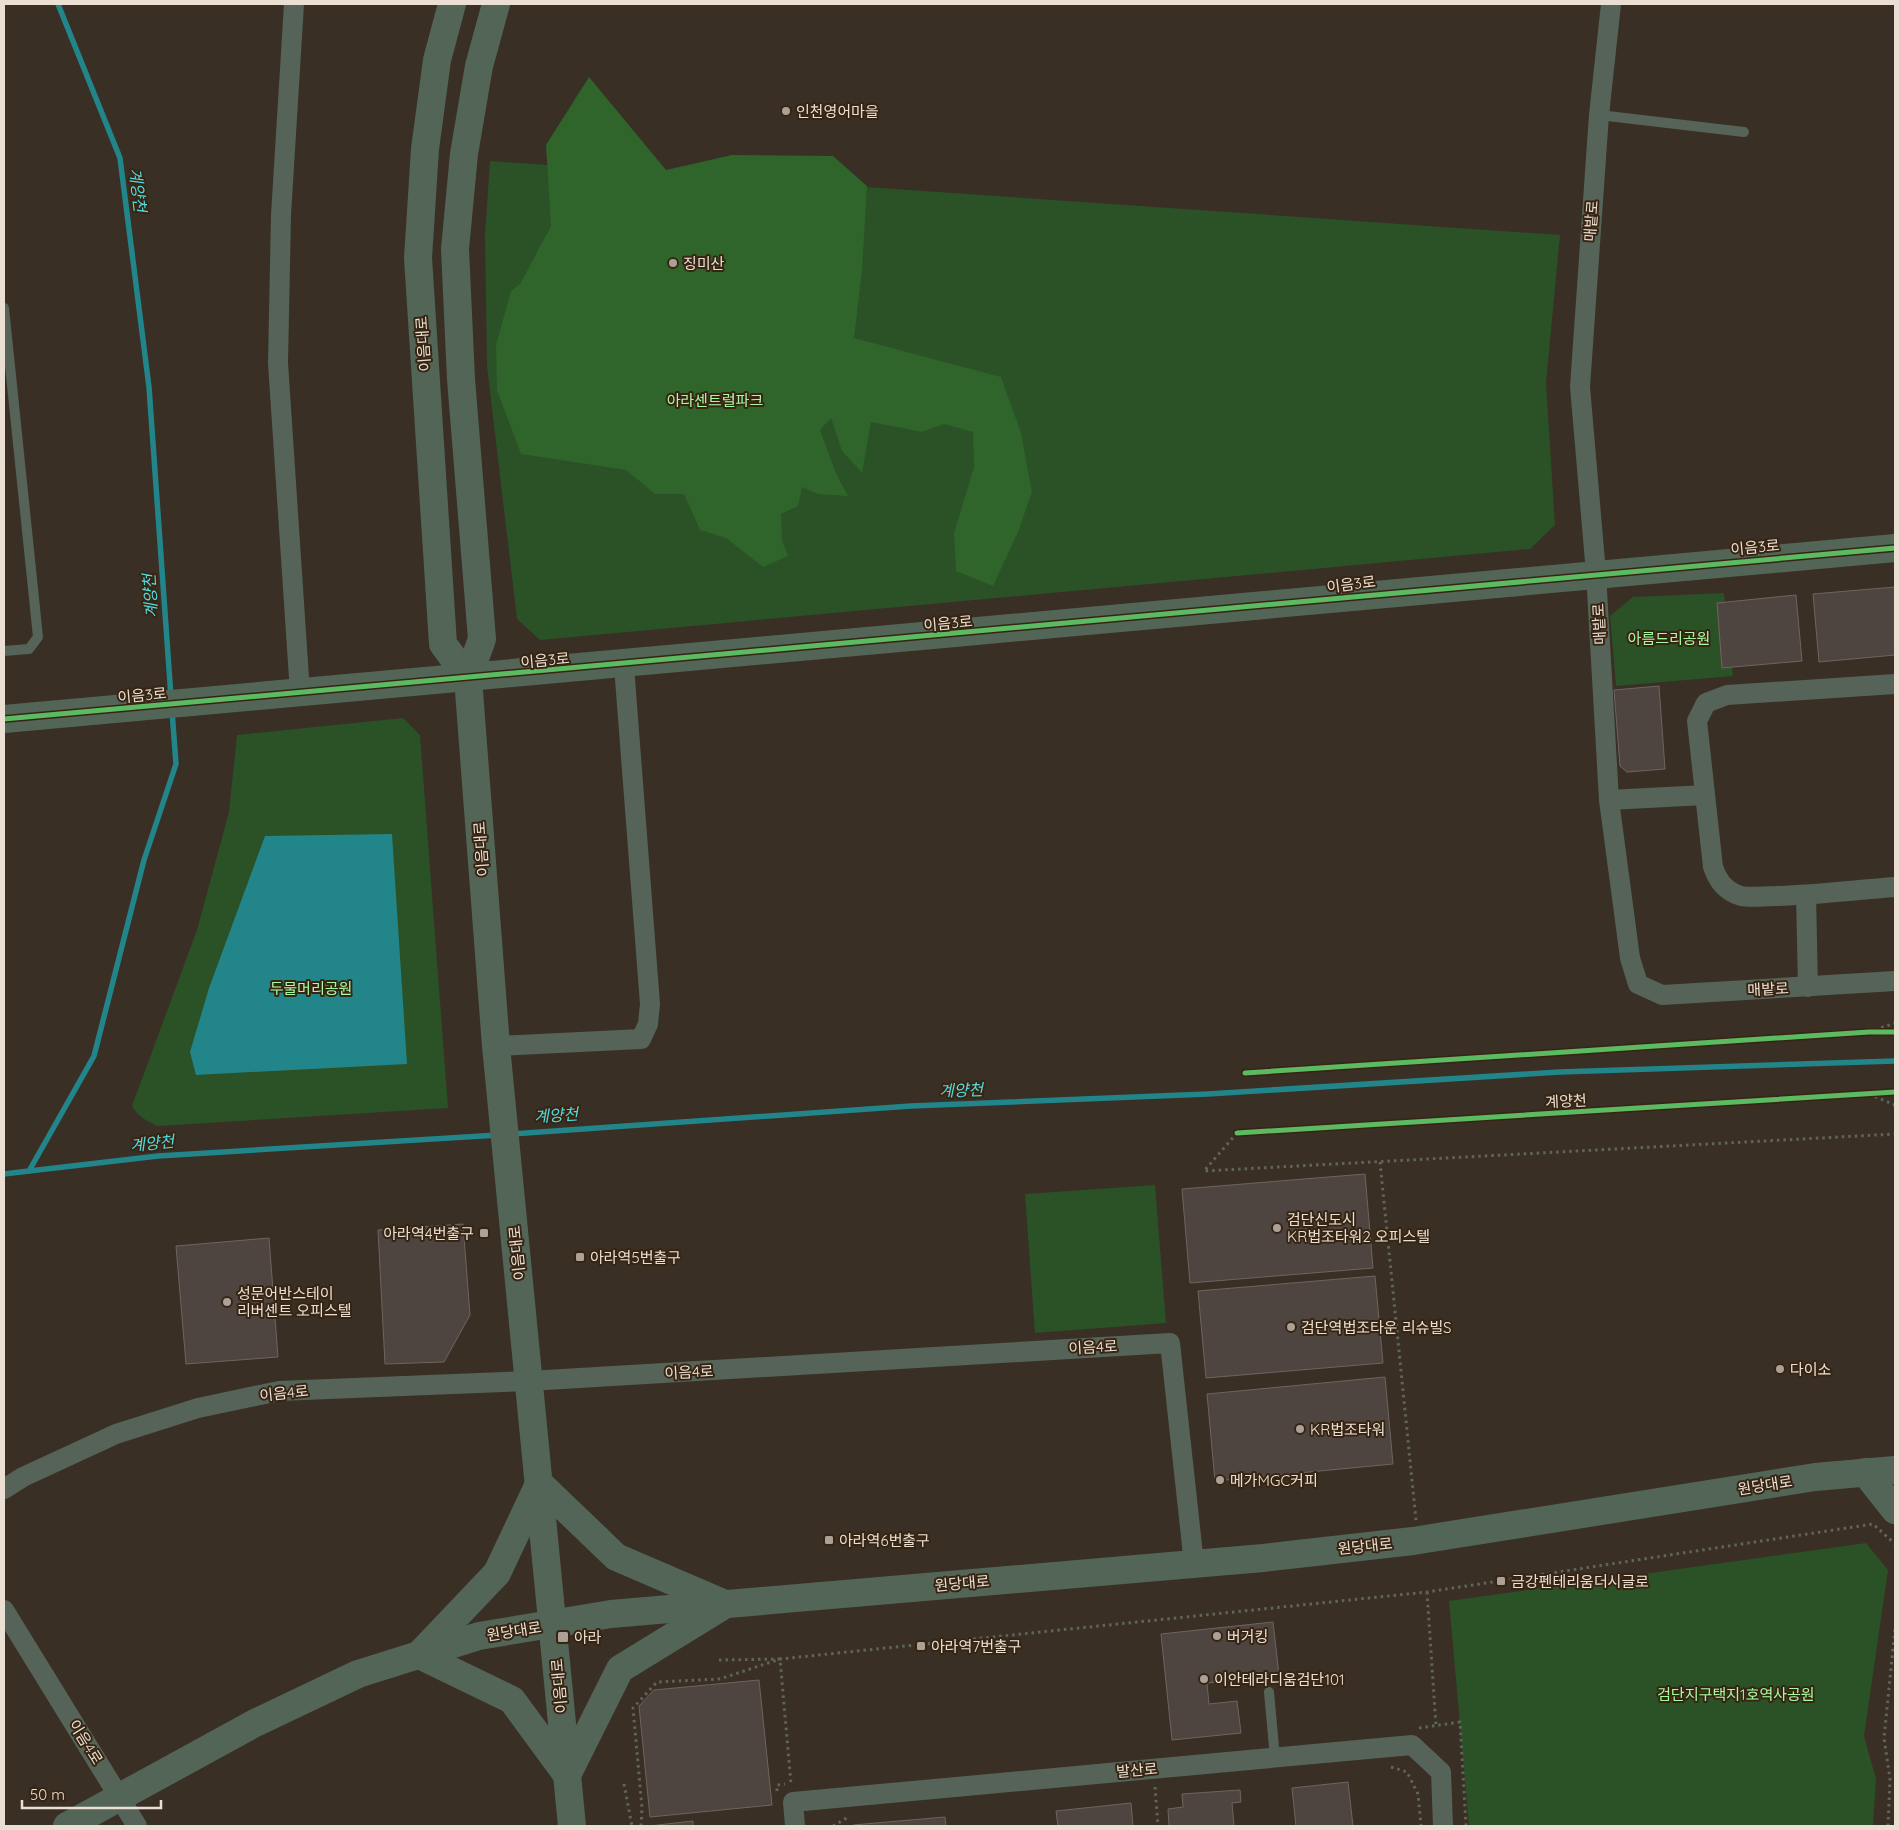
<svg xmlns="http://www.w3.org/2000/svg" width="1899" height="1830" font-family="Quicksand,'Noto Sans KR',sans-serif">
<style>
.green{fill:#2b5127}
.forest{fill:#2f642b}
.water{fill:#22858a}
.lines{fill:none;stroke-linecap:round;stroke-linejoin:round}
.stream{stroke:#22858a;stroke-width:5.5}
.building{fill:#4e4440;stroke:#6f6560}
.path{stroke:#5f655b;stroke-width:3;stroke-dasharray:2.5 4;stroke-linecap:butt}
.lane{stroke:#566358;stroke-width:10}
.street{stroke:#566358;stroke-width:20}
.secondary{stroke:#526557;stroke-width:28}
.cycleway-casing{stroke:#372513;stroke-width:8}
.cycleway{stroke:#5cba63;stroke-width:5}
.poi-dot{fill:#ada197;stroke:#372513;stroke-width:2}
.labels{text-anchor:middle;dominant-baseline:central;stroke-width:4;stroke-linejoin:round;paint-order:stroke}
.poi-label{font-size:15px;fill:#ebdfd4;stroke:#372513;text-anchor:start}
.street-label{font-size:15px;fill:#ebdfd4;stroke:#372513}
.park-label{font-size:15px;fill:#a6fba1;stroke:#372513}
.water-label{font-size:16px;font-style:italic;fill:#52dbe3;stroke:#372513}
</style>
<rect width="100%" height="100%" fill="#392f25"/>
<g class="green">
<polygon points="490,161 1560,235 1546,383 1555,525 1530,549 540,640 517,619 487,366 485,235"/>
<polygon points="1724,593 1733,676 1616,686 1610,616 1633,597"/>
<path d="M403 718 420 735 448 1108 158 1126C147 1121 138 1117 132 1106L197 930 229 812 237 735Z"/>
<polygon points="1155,1185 1166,1323 1035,1333 1025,1194"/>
<polygon points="1866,1543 1888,1570 1864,1736 1876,1779 1873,1826 1469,1826 1449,1601"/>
</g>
<polygon class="forest" points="589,77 666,170 732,155 833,156 867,186 862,271 854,338 1001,377 1021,433 1032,492 1018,532 993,586 956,571 954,533 974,467 973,432 944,424 922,432 871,422 862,473 842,451 831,418 820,430 836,473 848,496 818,494 802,487 798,506 781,514 782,540 788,556 763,567 726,538 700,530 684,494 655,494 626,470 521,454 497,390 496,345 511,291 520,284 551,226 546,145"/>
<polygon class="water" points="392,834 407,1064 196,1075 190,1052 209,988 265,836"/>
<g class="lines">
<g class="stream">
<polyline points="58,4 120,158 149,387 171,697"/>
<polyline points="512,1134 911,1106 1208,1094 1560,1072 1895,1061"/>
<polyline points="29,1171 158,1156 498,1135"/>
<polyline points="4,1174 29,1171 94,1056 144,860 176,764 172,711"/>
</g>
</g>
<g class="building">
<polygon points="1895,587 1895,655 1819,662 1813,594"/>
<polygon points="1796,595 1802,661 1722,668 1717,603"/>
<polygon points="1659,686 1665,769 1627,772 1620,766 1614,690"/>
<polygon points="1365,1174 1373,1268 1190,1283 1182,1189"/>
<polygon points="463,1224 470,1315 444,1362 385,1364 378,1230"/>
<polygon points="269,1238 278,1357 186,1364 176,1246"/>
<polygon points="1375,1276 1383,1363 1206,1378 1198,1291"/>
<polygon points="1385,1377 1393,1464 1215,1481 1207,1394"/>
<polygon points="1273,1622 1279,1675 1207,1683 1209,1704 1237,1701 1241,1733 1172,1740 1161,1634"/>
<polygon points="759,1680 772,1805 650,1817 639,1706 654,1690"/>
<polygon points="1348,1782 1353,1826 1296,1826 1292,1788"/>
<polygon points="1240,1790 1241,1802 1232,1803 1234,1826 1169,1826 1168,1809 1183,1807 1182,1794"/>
<polygon points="1131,1803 1133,1826 1058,1826 1056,1811"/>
<polygon points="945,1817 946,1826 852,1826 853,1825"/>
<polygon points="693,1821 693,1826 649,1826"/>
</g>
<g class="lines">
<g class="path">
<polyline points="1869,1032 1895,1023"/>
<polyline points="1869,1094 1895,1105"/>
<polyline points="1237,1133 1204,1171 1895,1134"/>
<polyline points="1380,1162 1416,1520"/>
<polyline points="1427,1592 1436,1726"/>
<polyline points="719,1660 780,1659 791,1784"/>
<polyline points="1419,1728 1460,1722 1466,1826"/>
<polyline points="1391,1767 1407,1772 1418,1794 1421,1826"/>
<polyline points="624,1784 632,1826"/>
<polyline points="1155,1787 1158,1826"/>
<polyline points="777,1791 777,1785 785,1784"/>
<polyline points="641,1826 642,1808 633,1708 657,1682 720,1679 780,1659 1427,1592 1873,1524 1895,1544"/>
<polyline points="833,1826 850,1816"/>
<polyline points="1888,1826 1890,1779 1884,1738 1895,1628"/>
</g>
<g class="lane">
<polyline points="1599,115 1744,132"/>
<polyline points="4,308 38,637 29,649 4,651"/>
<polyline points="1269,1692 1275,1758"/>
</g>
<g class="street">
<polyline points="294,4 281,215 278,363 300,693"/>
<polyline points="1611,4 1599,115 1580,387 1596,573 1609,800 1630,958 1638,984 1662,995 1895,981"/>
<path d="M1895 684 1727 695 1706 703 1697 721 1713 867C1718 881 1725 891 1741 896 1751 898 1765 896 1776 896 1816 895 1855 890 1895 887"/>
<polyline points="1609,800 1705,795"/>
<polyline points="1806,895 1808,987"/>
<polyline points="496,1046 641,1039 648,1024 650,1004 624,666"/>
<polyline points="4,1489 23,1477 116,1434 198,1408 279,1391 529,1381 1170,1343 1194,1564"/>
<polyline points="4,1610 137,1826"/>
<polyline points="795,1826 793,1802 1412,1745 1441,1772 1443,1826"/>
</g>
<g class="secondary">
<polyline points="452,4 437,60 425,149 418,258 443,644 468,678"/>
<polyline points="496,4 479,66 464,154 455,249 461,379 482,639 468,678 496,1046 572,1826"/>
<path d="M4 719C635 666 1264 601 1895 548"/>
<polyline points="1865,1472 1895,1510"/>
<polyline points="539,1483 616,1557 723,1603"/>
<polyline points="420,1654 497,1573 539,1484"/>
<polyline points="419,1655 512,1700 567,1775 620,1669 721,1607"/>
<polyline points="67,1826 255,1723 358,1674 479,1636 611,1614 1263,1558 1413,1541 1815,1477 1895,1470"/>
</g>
<g class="cycleway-casing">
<g id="cycleway">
<path d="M4 719C635 666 1264 601 1895 548"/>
<polyline points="1245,1073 1869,1032 1895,1032"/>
<polyline points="1237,1133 1895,1092"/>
</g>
</g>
<use href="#cycleway" class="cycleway"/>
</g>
<g class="poi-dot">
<circle cx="786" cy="111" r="5"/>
<circle cx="673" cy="263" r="5"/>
<circle cx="1277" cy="1228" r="5"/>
<rect x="479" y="1228" width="10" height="10" rx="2.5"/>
<rect x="575" y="1252" width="10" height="10" rx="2.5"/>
<circle cx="227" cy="1302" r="5"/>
<circle cx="1291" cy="1327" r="5"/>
<circle cx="1780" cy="1369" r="5"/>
<circle cx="1300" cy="1429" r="5"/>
<circle cx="1220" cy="1480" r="5"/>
<rect x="824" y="1535" width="10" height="10" rx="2.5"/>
<rect x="1496" y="1576" width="10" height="10" rx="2.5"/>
<circle cx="1217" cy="1636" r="5"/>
<rect x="557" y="1631" width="12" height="12" rx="2.5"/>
<rect x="916" y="1641" width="10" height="10" rx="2.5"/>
<circle cx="1204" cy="1679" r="5"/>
</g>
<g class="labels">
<g class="poi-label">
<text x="796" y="111">인천영어마을</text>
<text x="683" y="263">징미산</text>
<text x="1287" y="1219">검단신도시<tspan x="1287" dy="17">KR법조타워2 오피스텔</tspan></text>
<text x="474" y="1233" text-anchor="end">아라역4번출구</text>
<text x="590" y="1257">아라역5번출구</text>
<text x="237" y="1293">성문어반스테이<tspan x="237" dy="17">리버센트 오피스텔</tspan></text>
<text x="1301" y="1327">검단역법조타운 리슈빌S</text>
<text x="1790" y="1369">다이소</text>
<text x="1310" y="1429">KR법조타워</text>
<text x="1230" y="1480">메가MGC커피</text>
<text x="839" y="1540">아라역6번출구</text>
<text x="1511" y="1581">금강펜테리움더시글로</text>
<text x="1227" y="1636">버거킹</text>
<text x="574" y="1637">아라</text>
<text x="931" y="1646">아라역7번출구</text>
<text x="1214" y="1679">이안테라디움검단101</text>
</g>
<g class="street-label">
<text transform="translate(1591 221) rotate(-86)">매밭로</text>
<text transform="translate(423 344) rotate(-94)">이음대로</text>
<text transform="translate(1755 547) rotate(-5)">이음3로</text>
<text transform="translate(1351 584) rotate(-7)">이음3로</text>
<text transform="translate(948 623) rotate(-5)">이음3로</text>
<text transform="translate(1599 624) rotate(-93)">매밭로</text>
<text transform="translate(545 660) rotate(-5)">이음3로</text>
<text transform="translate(142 695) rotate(-5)">이음3로</text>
<text transform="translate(481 849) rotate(-94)">이음대로</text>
<text transform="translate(1768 989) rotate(-3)">매밭로</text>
<text transform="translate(1566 1101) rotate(-3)">계양천</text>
<text transform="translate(517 1253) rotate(-96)">이음대로</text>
<text transform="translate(1093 1347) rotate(-3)">이음4로</text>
<text transform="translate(689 1372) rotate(-3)">이음4로</text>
<text transform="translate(284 1393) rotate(-6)">이음4로</text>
<text transform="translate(1765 1485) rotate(-9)">원당대로</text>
<text transform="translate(1365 1546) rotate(-6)">원당대로</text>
<text transform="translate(962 1583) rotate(-5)">원당대로</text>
<text transform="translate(514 1631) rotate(-9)">원당대로</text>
<text transform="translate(559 1686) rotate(-95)">이음대로</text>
<text transform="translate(86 1742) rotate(58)">이음4로</text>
<text transform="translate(1137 1770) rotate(-5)">발산로</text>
</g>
<g class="park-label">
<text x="715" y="400">아라센트럴파크</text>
<text x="1669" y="638">아름드리공원</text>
<text x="311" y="988">두물머리공원</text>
<text x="1736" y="1694">검단지구택지1호역사공원</text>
</g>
<g class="water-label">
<text transform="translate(138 190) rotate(83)">계양천</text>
<text transform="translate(150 596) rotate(-94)">계양천</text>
<text transform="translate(961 1090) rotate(-2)">계양천</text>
<text transform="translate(556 1115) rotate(-4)">계양천</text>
<text transform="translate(152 1143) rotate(-6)">계양천</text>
</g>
</g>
<rect width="1899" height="1830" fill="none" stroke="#ebdfd4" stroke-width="10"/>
<path d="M22 1800v8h139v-8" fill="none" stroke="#ebdfd4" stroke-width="2.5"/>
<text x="30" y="1800" font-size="15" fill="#ebdfd4" stroke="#372513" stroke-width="4" paint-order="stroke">50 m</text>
</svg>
